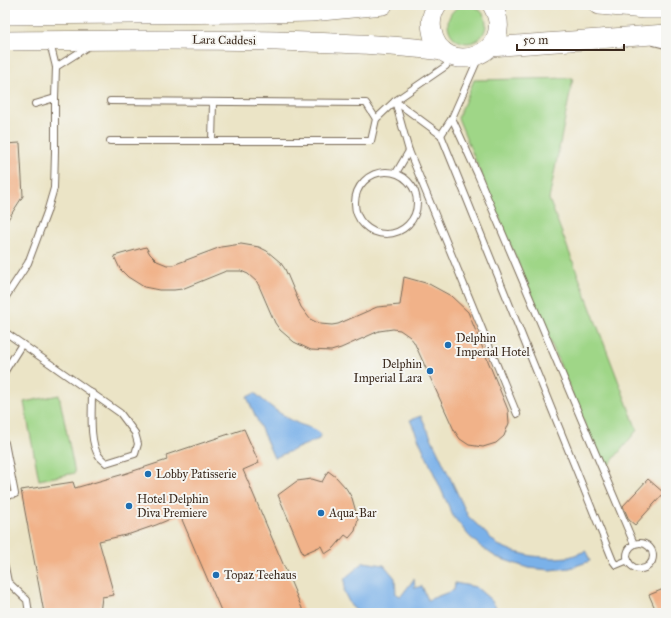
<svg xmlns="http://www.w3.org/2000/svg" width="671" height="618" font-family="'IM FELL Great Primer',serif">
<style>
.green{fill:#9fd687;stroke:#6d8052}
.water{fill:#7ab1e9;stroke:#5a6e84}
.building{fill:#f1b289}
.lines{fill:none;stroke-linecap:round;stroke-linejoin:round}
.lane-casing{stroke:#796b59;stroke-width:8}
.primary-casing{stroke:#796b59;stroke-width:20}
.lane{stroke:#fff;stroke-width:6}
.primary{stroke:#fff;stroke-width:19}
.poi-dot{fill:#1f6fb2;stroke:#f6f6f2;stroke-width:1.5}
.labels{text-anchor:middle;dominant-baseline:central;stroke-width:4;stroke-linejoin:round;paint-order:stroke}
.street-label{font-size:12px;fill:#3b2a1e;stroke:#f6f6f2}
.poi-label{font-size:12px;fill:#3b2a1e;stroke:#f6f6f2;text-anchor:start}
</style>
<rect width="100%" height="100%" fill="#f6f6f2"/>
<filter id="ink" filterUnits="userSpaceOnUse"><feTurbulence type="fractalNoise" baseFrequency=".025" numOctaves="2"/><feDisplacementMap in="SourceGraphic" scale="8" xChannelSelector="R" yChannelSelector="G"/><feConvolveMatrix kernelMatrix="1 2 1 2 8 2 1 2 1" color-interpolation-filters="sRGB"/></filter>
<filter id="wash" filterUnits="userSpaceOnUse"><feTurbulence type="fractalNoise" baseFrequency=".012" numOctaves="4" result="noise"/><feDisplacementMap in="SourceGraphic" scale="16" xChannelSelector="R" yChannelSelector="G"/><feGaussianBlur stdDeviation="0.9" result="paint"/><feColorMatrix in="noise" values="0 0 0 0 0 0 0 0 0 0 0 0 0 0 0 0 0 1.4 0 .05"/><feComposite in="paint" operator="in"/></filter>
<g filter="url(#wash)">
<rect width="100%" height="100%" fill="#ebe4c6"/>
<g class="green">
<circle cx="467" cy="24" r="19"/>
<polygon points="573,78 549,199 637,430 604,471 458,118 474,80"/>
<polygon points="59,395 75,473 39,480 24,402"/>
</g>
<g class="water">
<path d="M255 393C268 405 282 416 299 424 307 427 315 428 321 434L319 439 274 458 247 397Z"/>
<polygon points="421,416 468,516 498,545 515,552 532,556 554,558 569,557 586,551 590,561 570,568 550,570 528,568 496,557 481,547 469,536 453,516 410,420"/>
<polygon points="364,562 384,565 395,578 396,594 401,596 414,579 415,588 422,586 428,600 454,590 455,583 476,587 491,600 498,610 535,613 367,613 357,611 351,606 344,592 345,578"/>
</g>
<g id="blocks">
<g class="building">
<polygon points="20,143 23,196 5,224 5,144"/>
<polygon points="241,244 259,247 267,251 280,262 285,269 301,307 310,319 320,324 332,325 338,324 377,307 400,305 404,277 429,284 451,296 468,312 508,410 509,423 504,436 496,443 483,447 469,445 460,439 454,430 414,342 410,337 400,330 393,329 379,331 341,348 331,351 311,350 294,342 280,330 275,323 259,286 257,282 248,274 241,271 226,271 182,289 174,290 159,290 144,287 128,277 120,269 114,256 146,247 150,254 157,261 167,265 173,265 221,247"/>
<polygon points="244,429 259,463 243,470 304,613 222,613 180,515 156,525 130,534 99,541 114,595 102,597 100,613 44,613 21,490 73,482 75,488 124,474 167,460 166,455"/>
<polygon points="328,471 336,477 346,488 352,498 358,519 355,531 349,538 345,535 334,548 325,554 321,546 303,554 278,495 297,481 312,479 322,482"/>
<polygon points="648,479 664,493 635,525 629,520 623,506"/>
<polygon points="666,588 666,613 657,613 649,595"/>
</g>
</g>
</g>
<g filter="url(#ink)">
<use href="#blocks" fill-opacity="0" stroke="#796b59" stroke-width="1"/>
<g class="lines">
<g class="lane-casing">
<g id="lane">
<polyline points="654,42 666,45"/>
<polyline points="450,57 446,66 395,101 409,151 517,414"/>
<polyline points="56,67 89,46"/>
<polyline points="110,101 366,103 376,119"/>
<polyline points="35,104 55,98"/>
<polyline points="452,118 477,173 634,544"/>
<polyline points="441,135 452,118 478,59"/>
<polyline points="110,141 371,141 376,119 395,101 441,135 613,561 616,565 628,560"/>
<polyline points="212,141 213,103"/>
<circle cx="386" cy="203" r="31"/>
<polyline points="396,173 409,151"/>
<polyline points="5,298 28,263 47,212 54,188 55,152 55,98 56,67 52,51 48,43"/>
<path d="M5 332 120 413 135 433 138 444 135 454 106 463C104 461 101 459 99 456 89 443 92 411 92 393"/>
<polyline points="5,371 22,344"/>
<polyline points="5,443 15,494 5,496"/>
<circle cx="640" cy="556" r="13"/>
<polyline points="5,567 8,582 27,600 29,613"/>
</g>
</g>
<g class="primary-casing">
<g id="primary">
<path d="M437 5C432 13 430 22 432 31 441 81 521 55 492 5"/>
<polyline points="599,5 645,9 666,9"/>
<polyline points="5,15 269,13 311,12 383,5"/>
<path d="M5 41C96 40 186 39 277 41 332 43 388 44 443 51"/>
<polyline points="490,47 666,34"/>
</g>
</g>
<use href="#lane" class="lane"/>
<use href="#primary" class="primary"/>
</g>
</g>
<g class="poi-dot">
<circle cx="448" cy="345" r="4"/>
<circle cx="430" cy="371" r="4"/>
<circle cx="148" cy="474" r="4"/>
<circle cx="129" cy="506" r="4"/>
<circle cx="321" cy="513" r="4"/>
<circle cx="216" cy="575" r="4"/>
</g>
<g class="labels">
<g class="street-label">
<text transform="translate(224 40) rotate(1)">Lara Caddesi</text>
</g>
<g class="poi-label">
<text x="456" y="338">Delphin<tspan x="456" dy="14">Imperial Hotel</tspan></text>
<text x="422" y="364" text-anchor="end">Delphin<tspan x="422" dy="14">Imperial Lara</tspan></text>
<text x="156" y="474">Lobby Patisserie</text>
<text x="137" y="499">Hotel Delphin<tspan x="137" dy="14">Diva Premiere</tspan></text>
<text x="329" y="513">Aqua-Bar</text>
<text x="224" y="575">Topaz Teehaus</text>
</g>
</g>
<rect width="671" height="618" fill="none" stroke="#f6f6f2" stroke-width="20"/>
<path d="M517 44v6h107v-6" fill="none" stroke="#3b2a1e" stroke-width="2"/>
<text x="523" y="44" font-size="12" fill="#3b2a1e" stroke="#f6f6f2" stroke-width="3" paint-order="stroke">50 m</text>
</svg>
